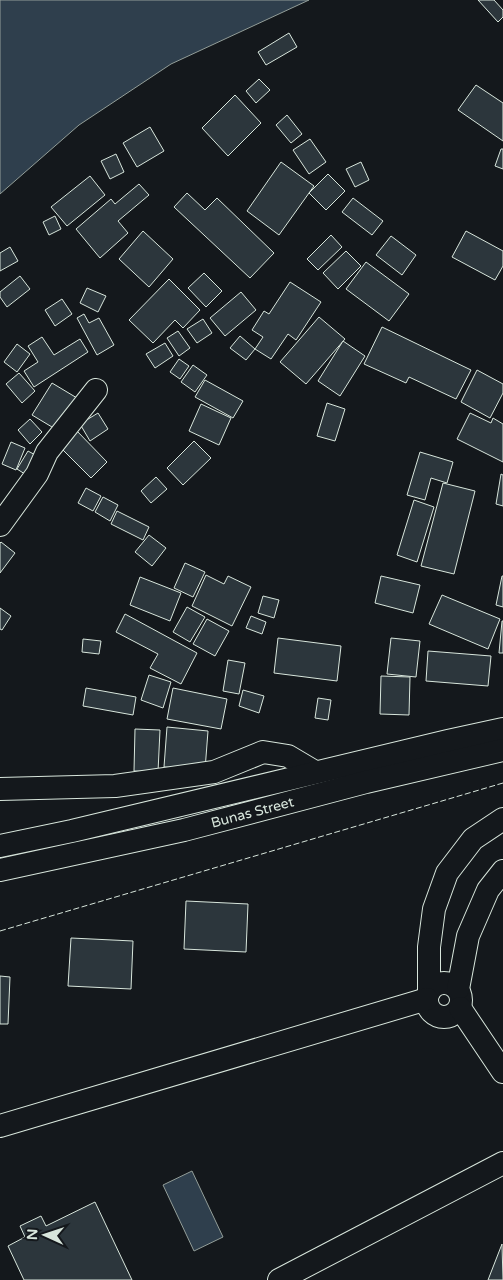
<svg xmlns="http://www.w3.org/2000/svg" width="503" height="1280" font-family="'Varela Round',sans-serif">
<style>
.water{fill:#2f3f4d;stroke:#939e99}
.building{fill:#2c363c;stroke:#d8e6dc}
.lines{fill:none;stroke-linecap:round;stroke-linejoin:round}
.minor-casing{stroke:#d8e6dc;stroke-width:24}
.minor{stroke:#14181c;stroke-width:22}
.fence{stroke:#d8e6dc;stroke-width:1;stroke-dasharray:6 2.5;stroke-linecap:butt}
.labels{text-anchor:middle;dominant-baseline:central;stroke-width:4;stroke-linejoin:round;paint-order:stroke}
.street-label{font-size:14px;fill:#d8e6dc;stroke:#14181c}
</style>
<rect width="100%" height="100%" fill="#14181c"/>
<g class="water">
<polygon points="0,0 309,0 171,64 79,125 0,194"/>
<polygon points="192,1171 223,1237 194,1251 163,1185"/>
</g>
<g class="building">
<polygon points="478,0 494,0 503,10 503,17 498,22"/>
<polygon points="289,33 297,47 266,65 258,52"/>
<polygon points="259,79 270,90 256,103 246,91"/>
<polygon points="476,85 503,103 503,141 458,110"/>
<polygon points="235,95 261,123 228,156 202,128"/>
<polygon points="287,115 302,134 291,143 276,125"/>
<polygon points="150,127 164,151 137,167 123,143"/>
<polygon points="310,139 326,162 309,174 293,150"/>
<polygon points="501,149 503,149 503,169 495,166"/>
<polygon points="116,154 124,172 110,179 101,161"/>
<polygon points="281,162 314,186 279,235 247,211"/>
<polygon points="361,162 369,180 355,187 346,169"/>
<polygon points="328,174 345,191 326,210 309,193"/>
<polygon points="90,176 105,195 67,226 51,207"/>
<polygon points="139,184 149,195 118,221 128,233 100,258 76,229 111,199 115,204"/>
<polygon points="187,193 205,210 217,198 274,253 250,278 174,207"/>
<polygon points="353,198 383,221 372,235 342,212"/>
<polygon points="55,216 61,229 49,235 43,222"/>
<polygon points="143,231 173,259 149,287 119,259"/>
<polygon points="466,231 503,251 503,266 495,280 452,257"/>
<polygon points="331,235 342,247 318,270 307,259"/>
<polygon points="391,236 416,255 402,275 376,255"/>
<polygon points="10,247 18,261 0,271 0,253"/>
<polygon points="346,251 361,266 338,289 323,273"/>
<polygon points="366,262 409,294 389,321 346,289"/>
<polygon points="204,273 222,291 206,307 188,288"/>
<polygon points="20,276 30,289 7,307 0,297 0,292"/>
<polygon points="169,279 200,310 183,328 175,320 153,343 129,320"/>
<polygon points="290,282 321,302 296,340 288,334 271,359 255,349 263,337 252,330 264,311 269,314"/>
<polygon points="87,288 106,296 98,312 80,303"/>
<polygon points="241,292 256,310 225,336 210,318"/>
<polygon points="62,299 72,314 55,326 45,310"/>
<polygon points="84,314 89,323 99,318 114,345 97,355 77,318"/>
<polygon points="319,317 345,339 306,384 280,362"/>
<polygon points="203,319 212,333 197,343 187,329"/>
<polygon points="382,327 471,370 456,399 409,377 406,383 364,364"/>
<polygon points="178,331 190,348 179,356 167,338"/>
<polygon points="240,336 255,349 246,360 230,348"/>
<polygon points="42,337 54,355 80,339 88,352 34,387 24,371 38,362 28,346"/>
<polygon points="343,341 365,356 340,396 318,381"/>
<polygon points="165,343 173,356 155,368 146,354"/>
<polygon points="17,344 30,354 17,372 4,362"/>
<polygon points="179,359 189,366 180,379 170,372"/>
<polygon points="193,365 207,375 195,392 181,382"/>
<polygon points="477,370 503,384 503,393 490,418 461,402"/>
<polygon points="19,373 35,391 22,403 6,384"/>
<polygon points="205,380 243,401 233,418 195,397"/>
<polygon points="52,383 77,398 57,430 32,415"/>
<polygon points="327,403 345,409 335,441 317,436"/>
<polygon points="201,404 231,418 219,445 189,431"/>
<polygon points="98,413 108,429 90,441 80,424"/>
<polygon points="470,413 491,423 493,418 503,424 503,462 457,439"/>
<polygon points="30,419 42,432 30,444 18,430"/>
<polygon points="75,429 107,462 91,478 58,445"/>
<polygon points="194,441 211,458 183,485 167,468"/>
<polygon points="11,442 25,448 16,470 2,464"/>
<polygon points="28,451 39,457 28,476 17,469"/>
<polygon points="420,452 453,462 447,483 431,478 425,500 407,495"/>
<polygon points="501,474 503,475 503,506 496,504"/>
<polygon points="156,477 167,489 151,503 141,491"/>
<polygon points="443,483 475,491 454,574 421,566"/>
<polygon points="86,488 101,496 93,511 78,503"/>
<polygon points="103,497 118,505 110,521 95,512"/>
<polygon points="414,500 434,507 417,562 397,555"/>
<polygon points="117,511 149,527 143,540 111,524"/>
<polygon points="149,535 166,548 152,566 135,552"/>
<polygon points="1,542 15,553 0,573 0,543"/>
<polygon points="185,563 205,572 193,597 174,588"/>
<polygon points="206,575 224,584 228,576 251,587 232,626 192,606"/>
<polygon points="381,576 420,585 413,613 375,603"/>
<polygon points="502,576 503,576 503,607 496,605"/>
<polygon points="140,577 181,593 170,621 130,605"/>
<polygon points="442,595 500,619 488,649 429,624"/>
<polygon points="263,596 279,600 274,618 258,613"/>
<polygon points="187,607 205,617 190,642 173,632"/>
<polygon points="0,608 11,616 2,630 0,629"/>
<polygon points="125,614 197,653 181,684 150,668 158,654 116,632"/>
<polygon points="251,616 266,622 262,634 246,628"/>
<polygon points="207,619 229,631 215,656 193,644"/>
<polygon points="502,621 503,621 503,653 499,653"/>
<polygon points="278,638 341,646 337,681 274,673"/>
<polygon points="391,638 420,641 416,677 387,674"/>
<polygon points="83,639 101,641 99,654 82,652"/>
<polygon points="428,651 491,656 488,686 426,681"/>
<polygon points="228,660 245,663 239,694 223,691"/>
<polygon points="149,675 171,682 163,708 141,700"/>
<polygon points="381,676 410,677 409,715 380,714"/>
<polygon points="86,688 136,697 133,715 83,706"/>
<polygon points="173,688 227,699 221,729 167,719"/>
<polygon points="243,690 264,696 259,713 239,706"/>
<polygon points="318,698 331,700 328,720 315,718"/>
<polygon points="167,727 208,731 205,770 164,767"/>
<polygon points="135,729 160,730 158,772 134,771"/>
<polygon points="186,901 248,904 246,952 184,949"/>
<polygon points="71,938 133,941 131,989 68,986"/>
<polygon points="0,976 10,977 8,1024 0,1024"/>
<polygon points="95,1202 132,1280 24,1280 8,1246 25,1237 20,1226 41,1216 46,1226"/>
<polygon points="502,1244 503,1280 488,1280"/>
</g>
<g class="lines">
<g class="minor-casing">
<g id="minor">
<polyline points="0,525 37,474 47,452 96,390"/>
<polyline points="0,789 115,786 214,772 263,752 288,756 315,772"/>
<polyline points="0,846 72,831 448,741 503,729"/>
<path id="s1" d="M0 870 184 830 366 782 503 750"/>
<circle cx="444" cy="1000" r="17"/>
<polyline points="458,989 468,936 488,890 503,871"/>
<polyline points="429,992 429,947 434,909 447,873 473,839 503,819"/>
<polyline points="460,1008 503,1072"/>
<polyline points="0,1126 427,999"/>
<polyline points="279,1280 503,1163"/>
</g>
</g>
<use href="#minor" class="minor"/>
<polyline class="fence" points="0,931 503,783"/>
</g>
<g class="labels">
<g class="street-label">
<text stroke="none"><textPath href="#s1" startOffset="259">Bunas Street</textPath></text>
</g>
</g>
<g transform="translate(45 1235) rotate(273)" stroke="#14181c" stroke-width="4" paint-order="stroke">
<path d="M0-4L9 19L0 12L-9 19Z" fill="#d8e6dc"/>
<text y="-8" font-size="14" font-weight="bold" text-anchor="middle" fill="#d8e6dc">N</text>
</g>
</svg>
